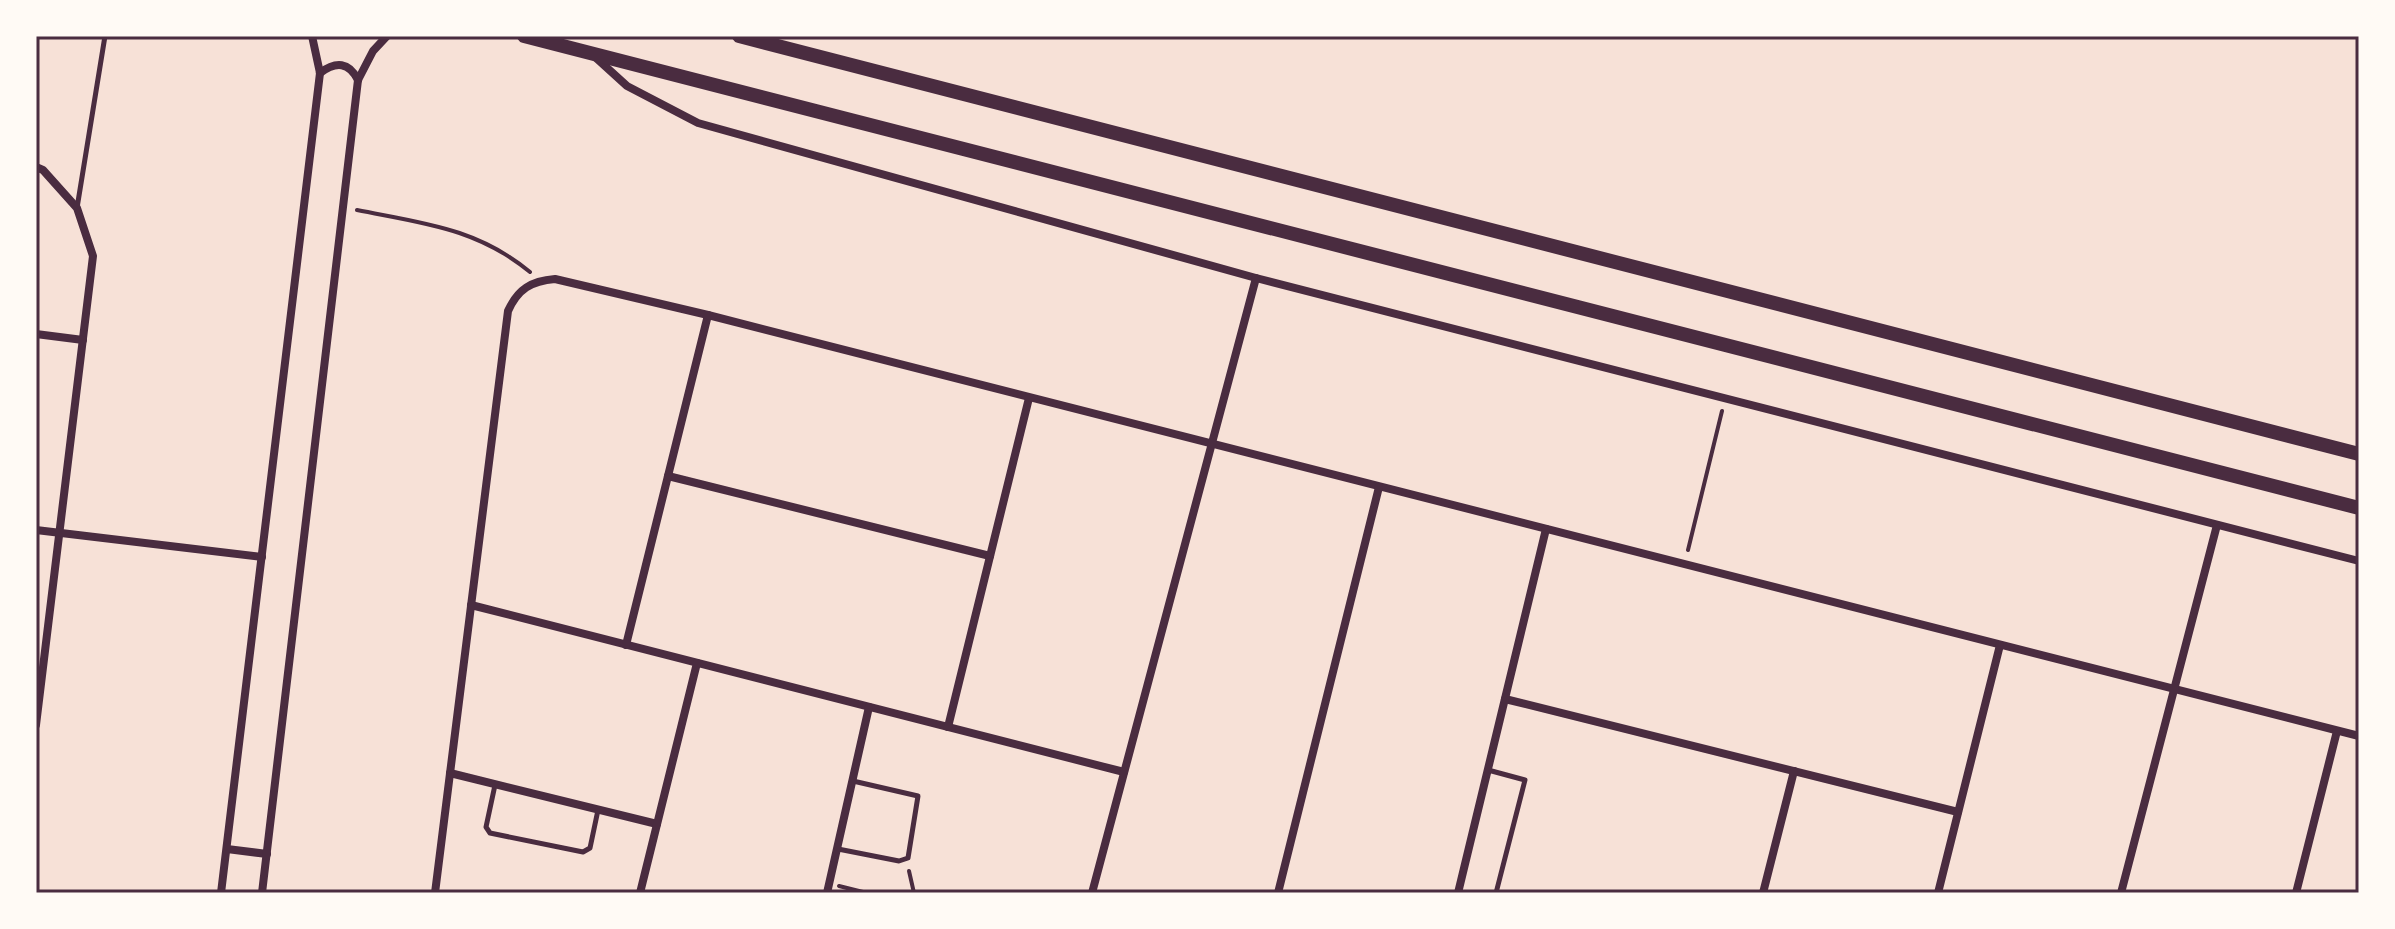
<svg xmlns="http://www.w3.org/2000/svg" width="2395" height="929" font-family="'Nunito Sans',sans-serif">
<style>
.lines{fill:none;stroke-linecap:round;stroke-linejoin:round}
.path{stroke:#4a2c40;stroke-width:4}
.service{stroke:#4a2c40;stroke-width:5}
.minor{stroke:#4a2c40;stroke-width:8}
.tertiary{stroke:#4a2c40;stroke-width:14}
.neatline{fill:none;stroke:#4a2c40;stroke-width:3}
</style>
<rect width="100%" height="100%" fill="#f7e1d7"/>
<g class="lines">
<g class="path">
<path d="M357 210C422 223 477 228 530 272"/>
<polyline points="1688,550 1722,411"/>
<polyline points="909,871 914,893"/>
<polyline points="839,886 867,893"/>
</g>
<g class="service">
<polyline points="77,208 105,36"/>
<polyline points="1488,770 1525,780 1496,893"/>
<polyline points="495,785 486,827 490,833 583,852 590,848 598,810"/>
<polyline points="838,849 899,861 908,858 918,796 853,781"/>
</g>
<g class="minor">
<polyline points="594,56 627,86 698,123 1256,278 2359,561"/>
<path d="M320 73C336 61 349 62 358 80"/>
<polyline points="36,167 43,170 77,208 93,256 36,725"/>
<polyline points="36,334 83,340"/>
<polyline points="668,476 990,556"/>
<polyline points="36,530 262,557"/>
<polyline points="471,605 1124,772"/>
<polyline points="626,645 708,315"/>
<polyline points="1505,699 1958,812"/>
<polyline points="948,727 1029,398"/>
<polyline points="450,773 657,824"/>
<polyline points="227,849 267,854"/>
<polyline points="221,893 320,73 312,36"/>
<polyline points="262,893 358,80 373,51 387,36"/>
<path d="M435 893 508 311C518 289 531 281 555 279L708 315 2359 736"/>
<polyline points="640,893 697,663"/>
<polyline points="827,893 869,707"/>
<polyline points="1092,893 1256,278"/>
<polyline points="1278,893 1379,487"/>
<polyline points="1458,893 1546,529"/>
<polyline points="1763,893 1794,771"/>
<polyline points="1938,893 2000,645"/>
<polyline points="2121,893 2217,525"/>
<polyline points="2296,893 2337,731"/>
</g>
<g class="tertiary">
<polyline points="524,36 2359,508"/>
<polyline points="739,36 2359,454"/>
</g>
</g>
<rect width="2395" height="929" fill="none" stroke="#fffaf5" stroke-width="76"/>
<rect x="38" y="38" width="2319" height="853" class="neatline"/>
</svg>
